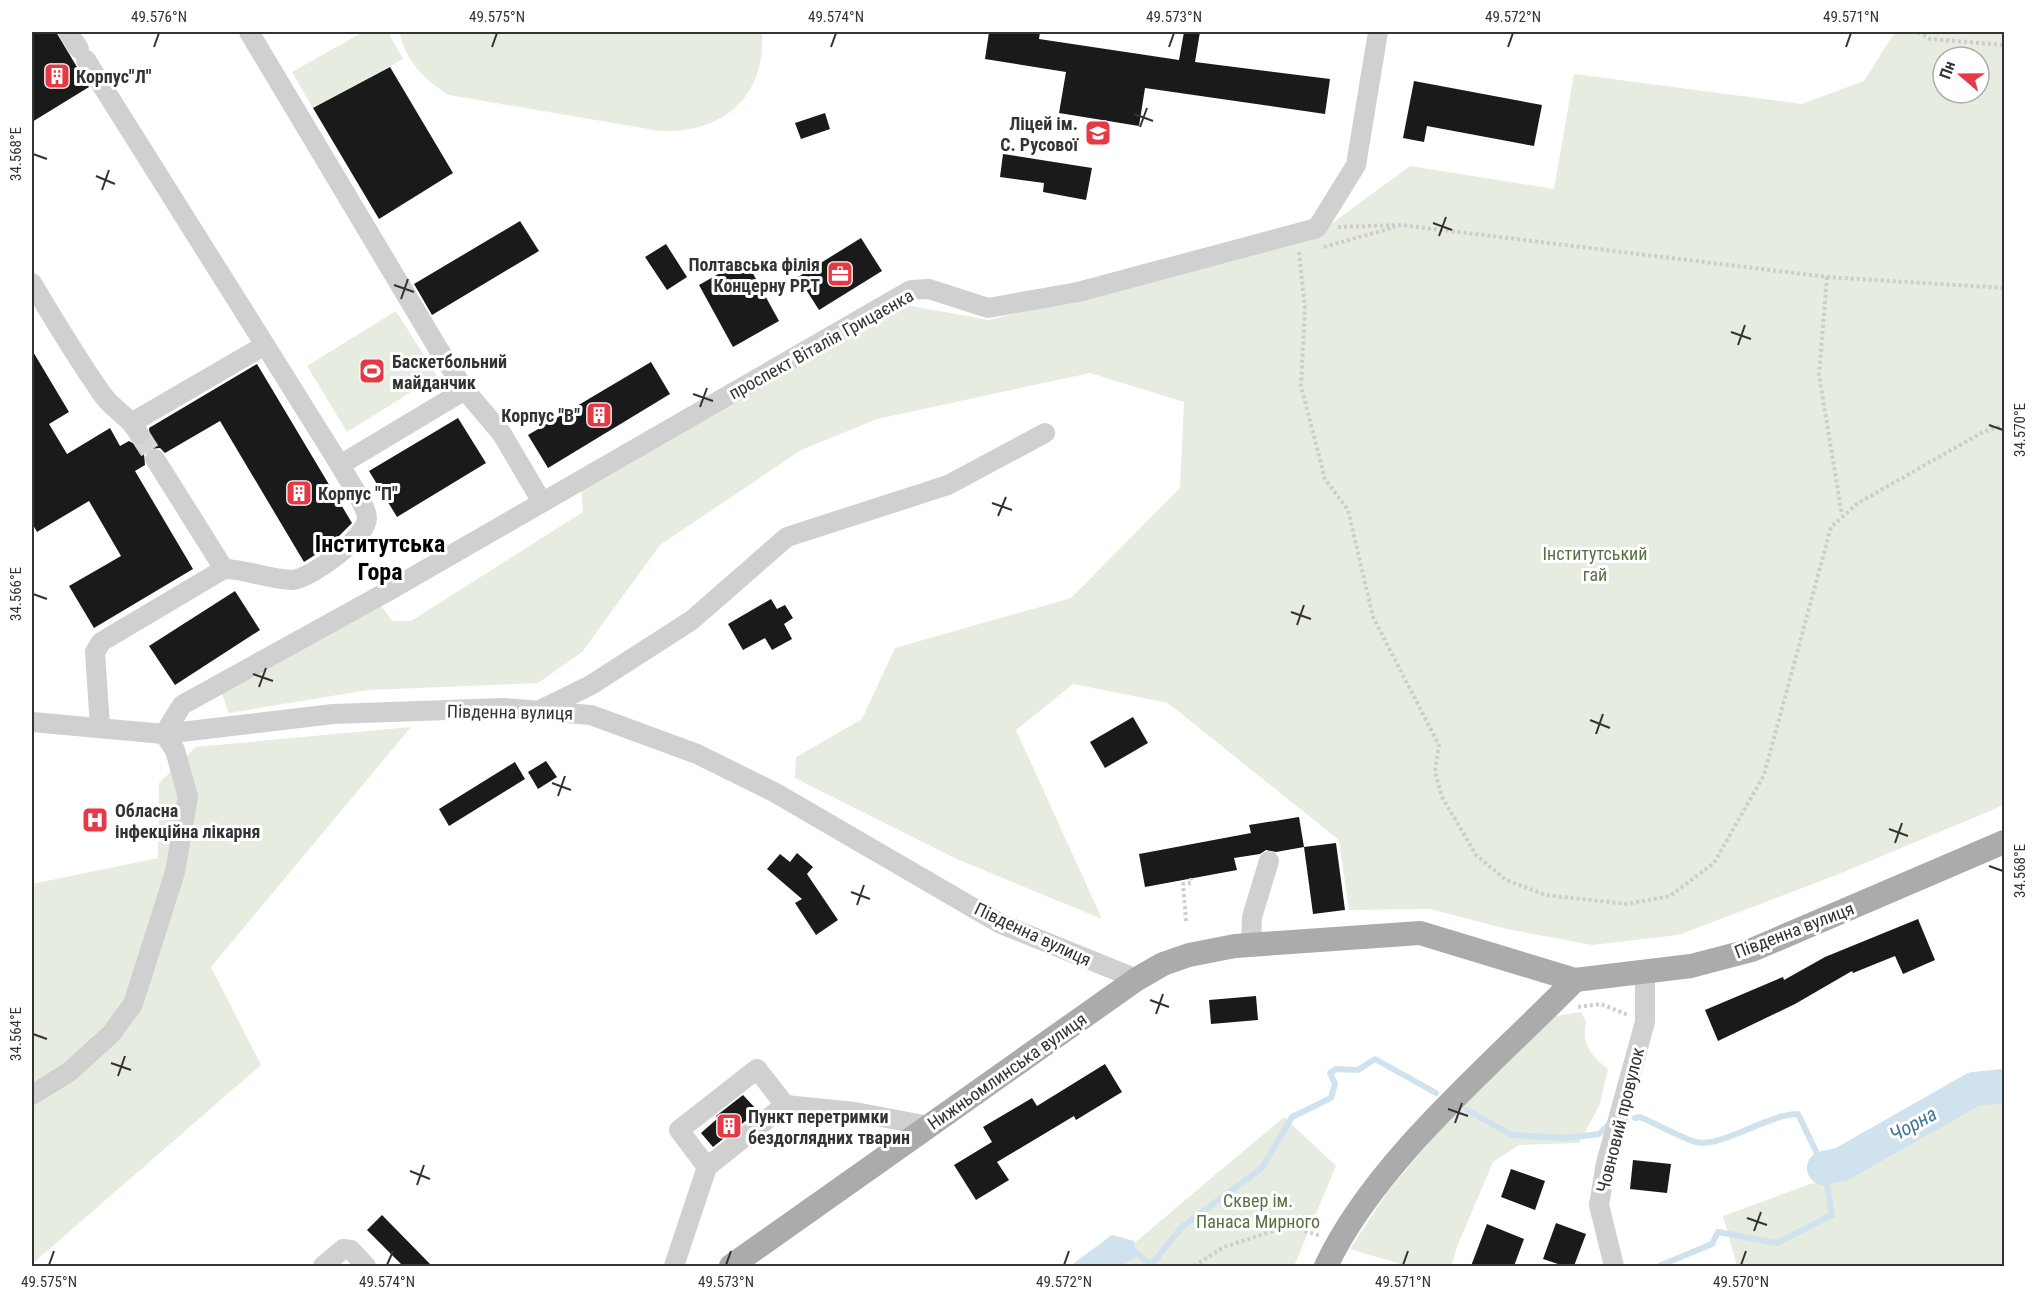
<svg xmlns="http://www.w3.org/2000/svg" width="2036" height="1298" font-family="'Roboto Condensed',sans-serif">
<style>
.green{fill:#e6ecdf;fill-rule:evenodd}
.water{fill:#cfe2ee}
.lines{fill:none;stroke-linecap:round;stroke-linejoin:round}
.stream{stroke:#cfe2ee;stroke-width:6}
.river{stroke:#cfe2ee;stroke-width:34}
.building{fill:#1a1a1a}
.minor-tunnel{stroke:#d6d6d6;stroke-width:20;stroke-dasharray:20 10;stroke-linecap:butt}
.path{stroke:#cdcdcd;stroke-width:4;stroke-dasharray:3 3;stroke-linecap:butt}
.minor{stroke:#d0d0d0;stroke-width:20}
.major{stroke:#ababab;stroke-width:24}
.ticks{fill:none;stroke:#333;stroke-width:2}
.labels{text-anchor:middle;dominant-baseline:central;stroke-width:6;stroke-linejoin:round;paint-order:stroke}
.poi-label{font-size:18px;font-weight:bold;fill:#333;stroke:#fff;text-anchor:start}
.street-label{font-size:18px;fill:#333;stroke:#fff}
.park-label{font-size:18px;fill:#56703f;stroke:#fff}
.water-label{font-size:20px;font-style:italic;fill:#3f7597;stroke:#fff}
.district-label{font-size:24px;font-weight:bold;fill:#000;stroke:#fff}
.neatline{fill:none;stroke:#333;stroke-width:2}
.ticks-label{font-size:15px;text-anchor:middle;fill:#333}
</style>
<rect width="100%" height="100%" fill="#fff"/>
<g class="green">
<polygon points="363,32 388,32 403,59 313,108 292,72"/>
<path d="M399 32H762C766 97 723 133 660 131L449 95C424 80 406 61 399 32Z"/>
<path d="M1895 32H2004V805L1834 876 1678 935 1592 945 1507 929 1430 909 1349 910 1339 840 1168 703 1073 684 1016 730 1102 919 957 859 795 778 796 757 862 719 895 648 1071 598 1180 488 1184 402 1090 373 877 419 801 450 660 545 582 652 538 683 368 690 229 713 221 691 380 604 392 621H411L583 512 581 490 906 305 989 320 1285 245 1316 235 1410 166 1554 189 1574 74 1802 104 1864 81ZM1943 57H1979V93H1943Z"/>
<polygon points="396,311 437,376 347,432 307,366"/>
<polygon points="411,727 211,967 261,1065 32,1264 32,884 158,858 159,783 196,747"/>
<path d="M1581 1012 1586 1022C1581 1045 1591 1055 1608 1069L1600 1104 1579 1143 1519 1145 1493 1162 1458 1244 1451 1266H1407L1350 1249 1389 1190 1444 1125 1545 1018Z"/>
<polygon points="2004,1096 2004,1266 1737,1266 1723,1216 1835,1175 1960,1103"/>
<polygon points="1284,1117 1336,1166 1294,1266 1107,1266"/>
</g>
<polygon class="water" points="1112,1235 1134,1241 1136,1253 1118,1266 1070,1266"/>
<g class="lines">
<g class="stream">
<polyline points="1467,1110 1512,1135 1567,1138 1599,1134 1611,1122"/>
<path d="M1635 1118 1640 1117C1657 1124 1679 1137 1696 1142 1722 1148 1768 1114 1798 1114L1824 1168 1832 1215 1777 1243 1718 1232 1712 1244 1659 1266"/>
<polyline points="1116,1266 1136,1253 1151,1265 1182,1227 1262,1168 1292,1117 1331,1098 1335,1084 1330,1073 1336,1069 1358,1070 1375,1059 1436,1093"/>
</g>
<polyline class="river" points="1824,1168 1842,1164 1974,1089 2004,1086"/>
</g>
<g class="building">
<polygon points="32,32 56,32 89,87 32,122"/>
<polygon points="989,32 1040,32 1039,39 1179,60 1184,32 1200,32 1195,62 1330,79 1325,114 1145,88 1139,126 1059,113 1066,72 985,59"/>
<polygon points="390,67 453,173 379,219 313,108"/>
<polygon points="1414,81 1542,105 1534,146 1427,126 1424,142 1403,138"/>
<polygon points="825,113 830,129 801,139 795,123"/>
<polygon points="1003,154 1092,168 1086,200 1043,192 1044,183 1000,177"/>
<polygon points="520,221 539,251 432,315 414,284"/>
<polygon points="861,238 882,271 819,310 798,277"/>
<polygon points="666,244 687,277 667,290 645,257"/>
<polygon points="745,259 779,321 733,347 699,285"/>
<polygon points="32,350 69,412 49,424 67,454 110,428 120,446 129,441 138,446 144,445 150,439 149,428 257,364 352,523 329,546 304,562 220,421 165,453 160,448 149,449 144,454 145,465 135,471 193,569 94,628 69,586 121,556 89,501 37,532 32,523"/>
<polygon points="651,362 670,394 548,468 528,435"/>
<polygon points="458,418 486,463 397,517 369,471"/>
<polygon points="235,591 260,630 175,685 149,646"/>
<polygon points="771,599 777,609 785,605 793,618 784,624 792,639 772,650 765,638 743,650 728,624"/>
<polygon points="1133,717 1148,743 1105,768 1090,742"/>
<polygon points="546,761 557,777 538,789 528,772"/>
<polygon points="515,762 525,779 449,826 439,809"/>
<polygon points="1299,817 1304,847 1276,852 1266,850 1260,854 1234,858 1237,870 1145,887 1139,854 1251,833 1249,825"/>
<polygon points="1336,843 1345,910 1313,914 1304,847"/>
<polygon points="797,853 813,867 807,874 838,920 816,935 795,903 802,899 767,869 780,854 790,862"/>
<polygon points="1918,919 1935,960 1903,974 1895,956 1853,973 1852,971 1795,1004 1718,1041 1705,1010 1783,977 1784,980 1825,957"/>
<polygon points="1256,996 1258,1020 1211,1024 1209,1000"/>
<polygon points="1105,1064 1122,1092 1076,1120 1074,1116 997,1162 1009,1180 976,1200 954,1165 992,1142 983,1127 1032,1098 1037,1106"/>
<polygon points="743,1095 758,1111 713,1147 701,1133 718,1118 716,1116"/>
<polygon points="1633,1160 1671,1164 1667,1193 1630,1189"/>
<polygon points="1511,1169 1545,1181 1535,1210 1501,1197"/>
<polygon points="382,1215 432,1266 403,1266 367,1230"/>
<polygon points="1556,1223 1586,1234 1574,1266 1564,1266 1543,1259"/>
<polygon points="1487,1224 1524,1239 1514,1266 1471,1266"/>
</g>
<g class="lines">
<polyline class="minor-tunnel" points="139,434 155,459"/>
<g class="path">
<polyline points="1918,32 1930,39 2004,45"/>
<polyline points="1338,227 1401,225 1827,277 2004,288"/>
<polyline points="1324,247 1395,227"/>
<polyline points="1299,252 1305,308 1301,386 1325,479 1348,510 1373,617 1439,745 1435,772 1442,797 1476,855 1506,880 1546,895 1627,904 1670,896 1714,863 1764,775 1831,527 1858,503 1983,432 2004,425"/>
<polyline points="1827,277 1819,375 1842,515"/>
<polyline points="1186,921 1183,884 1191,883 1191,878"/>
<polyline points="1578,1007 1601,1004 1628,1015"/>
<polyline points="1194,1266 1224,1247 1289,1226 1321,1236"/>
</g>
<g class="minor">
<polyline points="68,32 79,49"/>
<polyline points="249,32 439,350 465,390 502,434 542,502"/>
<polyline points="86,60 265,345"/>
<path d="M32 283C54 320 77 358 102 394 113 410 131 417 139 434"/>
<polyline points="133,422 265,345 340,465"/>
<polyline points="155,459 224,569"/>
<polyline points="538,711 591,685 692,620 787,537 948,485 1045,433"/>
<polyline points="32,722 164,734 333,714 504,708 591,715 697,754 774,792 1001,924 1137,979"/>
<path d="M100 727 95 652 101 642 224 569C247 569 270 580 292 580 311 579 367 537 367 518 367 506 346 477 340 465L465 390"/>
<polyline points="164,734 182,705 392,589 911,290 929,289 988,308 1078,292 1317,228 1356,165 1378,32"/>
<polyline points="1251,945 1252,917 1269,861"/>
<polyline points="32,1095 69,1072 111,1034 133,1004 175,872 188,797 175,750 164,734"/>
<polyline points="707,1167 679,1130 757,1069 785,1105"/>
<polyline points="323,1266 343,1249 351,1250 366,1266"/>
<polyline points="674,1266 707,1167 785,1105 855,1112 929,1126"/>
<polyline points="1614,1266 1599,1205 1606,1163 1645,1022 1645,973"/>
</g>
<g class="major">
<polyline points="731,1266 1137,979 1163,964 1189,955 1235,946 1420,933 1575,980 1691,966 1752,950 2004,842"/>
<path d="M1326 1266C1376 1160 1493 1064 1575 980"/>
</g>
</g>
<path class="ticks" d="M154 47 159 33M492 47 497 33M831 47 836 33M1169 47 1174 33M1508 47 1513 33M1846 47 1851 33M1134 114 1153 121M1140 127 1147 108M33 154 47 159M96 176 115 184M102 190 109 170M1433 223 1452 230M1439 236 1446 217M394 285 414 292M401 299 408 279M1731 332 1751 339M1738 345 1745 325M693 394 713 401M700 407 707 388M1989 425 2003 430M992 503 1012 510M998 516 1006 497M33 594 47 599M1291 612 1311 619M1297 625 1304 605M253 674 273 681M259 687 266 668M1590 720 1610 728M1596 734 1603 714M552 783 571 790M558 796 565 776M1889 829 1908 836M1895 843 1902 823M1989 866 2003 871M851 892 870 899M857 905 864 885M1150 1000 1169 1007M1156 1014 1163 994M33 1034 47 1039M111 1063 131 1070M118 1076 125 1056M1448 1109 1468 1116M1455 1123 1462 1103M410 1171 430 1179M417 1185 424 1165M1747 1218 1767 1225M1754 1231 1761 1212M49 1265 54 1251M387 1265 393 1251M726 1265 731 1251M1064 1265 1069 1251M1403 1265 1408 1251M1741 1265 1746 1251"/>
<defs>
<g id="building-square" transform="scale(1.35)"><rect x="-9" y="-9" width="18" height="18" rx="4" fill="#e63946" stroke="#fff"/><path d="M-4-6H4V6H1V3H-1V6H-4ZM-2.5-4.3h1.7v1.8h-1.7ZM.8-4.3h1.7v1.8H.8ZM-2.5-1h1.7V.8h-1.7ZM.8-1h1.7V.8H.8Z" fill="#fff"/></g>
<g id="school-square" transform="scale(1.35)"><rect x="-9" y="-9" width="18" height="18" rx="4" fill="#e63946" stroke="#fff"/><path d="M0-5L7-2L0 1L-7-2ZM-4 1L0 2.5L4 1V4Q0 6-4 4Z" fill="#fff"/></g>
<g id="office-square" transform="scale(1.35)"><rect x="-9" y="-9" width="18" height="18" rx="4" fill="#e63946" stroke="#fff"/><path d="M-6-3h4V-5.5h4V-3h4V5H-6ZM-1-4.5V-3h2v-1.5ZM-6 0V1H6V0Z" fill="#fff"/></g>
<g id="stadium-square" transform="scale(1.35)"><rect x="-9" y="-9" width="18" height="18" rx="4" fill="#e63946" stroke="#fff"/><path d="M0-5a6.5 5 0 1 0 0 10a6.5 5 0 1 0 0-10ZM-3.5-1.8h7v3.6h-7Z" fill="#fff"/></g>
<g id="hospital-square" transform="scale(1.35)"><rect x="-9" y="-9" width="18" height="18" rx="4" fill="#e63946" stroke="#fff"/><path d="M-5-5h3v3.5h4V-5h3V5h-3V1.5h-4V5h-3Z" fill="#fff"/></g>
</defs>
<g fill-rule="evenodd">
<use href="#building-square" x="57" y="76"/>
<use href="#school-square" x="1098" y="133"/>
<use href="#office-square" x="840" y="274"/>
<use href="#stadium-square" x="372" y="371"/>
<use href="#building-square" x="599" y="415"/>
<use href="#building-square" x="299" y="493"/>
<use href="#hospital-square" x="95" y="820"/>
<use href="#building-square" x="729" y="1126"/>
</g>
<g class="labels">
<g class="poi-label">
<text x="76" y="76">Корпус"Л"</text>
<text x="1078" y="123" text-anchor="end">Ліцей ім.<tspan x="1078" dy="21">С. Русової</tspan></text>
<text x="820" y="264" text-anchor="end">Полтавська філія<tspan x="820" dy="21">Концерну РРТ</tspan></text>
<text x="392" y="361">Баскетбольний<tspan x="392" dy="21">майданчик</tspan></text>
<text x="580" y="415" text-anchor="end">Корпус "В"</text>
<text x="318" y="493">Корпус "П"</text>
<text x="115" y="810">Обласна<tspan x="115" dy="21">інфекційна лікарня</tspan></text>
<text x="748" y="1116">Пункт перетримки<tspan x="748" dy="21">бездоглядних тварин</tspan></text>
</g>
<g class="street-label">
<text transform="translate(821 344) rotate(-29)">проспект Віталія Грицаєнка</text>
<text transform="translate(510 712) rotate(1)">Південна вулиця</text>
<text transform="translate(1794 930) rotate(-21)">Південна вулиця</text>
<text transform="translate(1033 934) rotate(25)">Південна вулиця</text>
<text transform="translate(1007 1071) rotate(-35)">Нижньомлинська вулиця</text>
<text transform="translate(1620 1120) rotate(-76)">Човновий провулок</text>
</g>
<g class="park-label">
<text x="1595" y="553">Інститутський<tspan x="1595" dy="21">гай</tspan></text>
<text x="1258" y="1200">Сквер ім.<tspan x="1258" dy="21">Панаса Мирного</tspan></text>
</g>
<g class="water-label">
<text transform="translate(1913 1124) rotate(-29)">Чорна</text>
</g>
<g class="district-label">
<text x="380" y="544">Інститутська<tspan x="380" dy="28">Гора</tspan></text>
</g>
</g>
<rect width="2036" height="1298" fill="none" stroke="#ffffff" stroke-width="66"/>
<g transform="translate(1961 75) rotate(290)"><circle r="28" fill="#ffffff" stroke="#adadad" stroke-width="1.5"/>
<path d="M0-4.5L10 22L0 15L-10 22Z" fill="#e63946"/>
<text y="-9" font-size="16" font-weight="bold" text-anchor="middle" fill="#333333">Пн</text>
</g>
<rect x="33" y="33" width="1970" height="1232" class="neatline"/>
<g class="ticks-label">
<text x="159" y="22">49.576°N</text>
<text x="497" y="22">49.575°N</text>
<text x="836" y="22">49.574°N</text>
<text x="1174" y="22">49.573°N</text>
<text x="1513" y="22">49.572°N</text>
<text x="1851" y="22">49.571°N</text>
<text transform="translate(16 154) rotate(-90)" y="5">34.568°E</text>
<text transform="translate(2020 430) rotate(-90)" y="5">34.570°E</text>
<text transform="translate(16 594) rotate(-90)" y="5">34.566°E</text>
<text transform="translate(2020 871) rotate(-90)" y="5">34.568°E</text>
<text transform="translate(16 1034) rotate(-90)" y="5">34.564°E</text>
<text x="49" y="1287">49.575°N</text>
<text x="387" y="1287">49.574°N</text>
<text x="726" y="1287">49.573°N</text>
<text x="1064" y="1287">49.572°N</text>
<text x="1403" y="1287">49.571°N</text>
<text x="1741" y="1287">49.570°N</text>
</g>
</svg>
